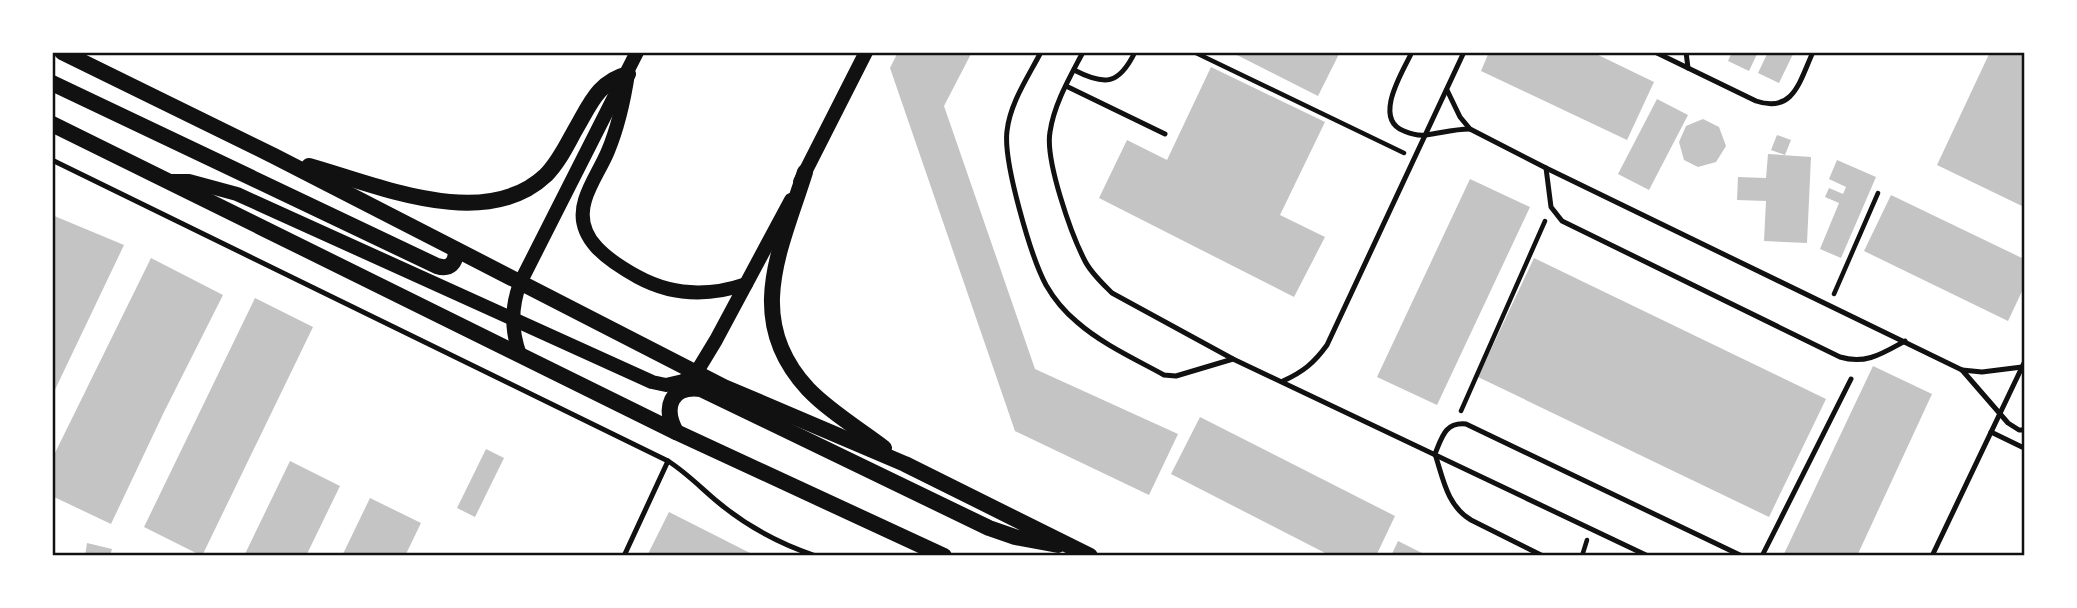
<svg xmlns="http://www.w3.org/2000/svg" width="2077" height="608" font-family="'Public Sans',sans-serif">
<style>
.building{fill:#c4c4c4}
.lines{fill:none;stroke-linecap:round;stroke-linejoin:round}
.path{stroke:#111;stroke-width:4.5}
.service{stroke:#111;stroke-width:5}
.secondary{stroke:#111;stroke-width:14}
.primary{stroke:#111;stroke-width:16}
.neatline{fill:none;stroke:#111;stroke-width:2.5}
</style>
<rect width="100%" height="100%" fill="#fff"/>
<g class="building">
<polygon points="898,52 972,52 944,106 1035,369 1178,434 1149,495 1015,431 890,68"/>
<polygon points="1231,52 1340,52 1318,96"/>
<polygon points="1489,52 1592,52 1654,82 1627,140 1481,71"/>
<polygon points="1732,52 1758,52 1749,71 1728,61"/>
<polygon points="1768,52 1794,52 1779,83 1758,73"/>
<polygon points="1990,52 2024,52 2024,207 1937,165"/>
<polygon points="1211,67 1325,122 1280,215 1325,237 1294,297 1099,198 1127,140 1167,160"/>
<polygon points="1657,99 1688,115 1649,190 1618,174"/>
<polygon points="1703,119 1719,127 1726,146 1716,162 1698,167 1684,160 1679,142 1686,126"/>
<polygon points="1777,135 1791,140 1785,155 1771,150"/>
<polygon points="1768,154 1811,157 1807,243 1764,241 1766,201 1737,200 1738,177 1766,178"/>
<polygon points="1837,160 1876,177 1841,258 1820,249 1839,203 1825,197 1829,188 1843,194 1846,187 1829,179"/>
<polygon points="1470,179 1530,207 1437,405 1377,377"/>
<polygon points="1891,195 2024,259 2024,287 2008,321 1864,251"/>
<polygon points="52,215 124,245 52,396"/>
<polygon points="151,258 223,295 164,412 111,524 52,496 52,459"/>
<polygon points="1534,258 1826,399 1769,517 1478,377"/>
<polygon points="255,298 313,327 202,556 144,527"/>
<polygon points="1873,366 1932,394 1857,556 1783,556"/>
<polygon points="1200,417 1395,516 1376,556 1331,556 1171,474"/>
<polygon points="486,449 504,458 475,517 457,508"/>
<polygon points="290,461 340,486 306,556 244,556"/>
<polygon points="370,498 421,523 405,556 342,556"/>
<polygon points="669,512 756,556 647,556"/>
<polygon points="1398,541 1428,556 1391,556"/>
<polygon points="87,543 112,549 110,556 85,556"/>
</g>
<g class="lines">
<g class="path">
<polyline points="1194,52 1404,153"/>
<polyline points="1834,294 1878,193"/>
<polyline points="1461,411 1545,221"/>
<polyline points="1582,556 1587,540"/>
</g>
<g class="service">
<path d="M1041 52C1028 77 1010 103 1007 131 1003 162 1031 257 1046 285 1054 299 1065 312 1077 322 1102 344 1135 359 1164 375L1176 376 1233 359"/>
<path d="M1083 52C1070 77 1054 104 1050 132 1045 160 1071 234 1085 261 1091 273 1102 283 1112 293L1233 359 1648 556"/>
<path d="M1412 52C1403 71 1372 119 1404 131 1411 134 1418 136 1426 135 1441 133 1454 129 1470 129"/>
<path d="M1655 52 1756 101C1794 114 1800 80 1813 52"/>
<polyline points="1686,52 1688,68"/>
<path d="M1074 70C1105 86 1119 85 1135 52"/>
<polyline points="1066,86 1165,134"/>
<polyline points="1447,90 1460,117 1470,129 1546,168 1962,370 2008,423 2019,430 2024,430"/>
<path d="M52 160 668 461C687 473 702 489 719 503 748 527 780 544 816 556"/>
<path d="M1546 168 1551 207 1562 221 1840 357C1866 365 1883 353 1905 341"/>
<polyline points="1962,370 1982,372 2022,367"/>
<path d="M1283 381C1303 372 1314 363 1327 345L1464 52"/>
<polyline points="1991,432 2024,448"/>
<polyline points="624,556 668,461"/>
<path d="M1543 556 1471 520C1447 506 1443 478 1435 454 1442 437 1445 422 1466 424L1742 556"/>
<polyline points="1762,556 1851,379"/>
<polyline points="1932,556 2024,363"/>
</g>
<g class="secondary">
<path d="M628 74C624 100 618 127 608 151 601 168 590 183 585 200 573 238 609 261 638 277 673 296 708 297 746 284"/>
<polyline points="170,181 189,181 237,194 652,382 666,385 683,381 696,373 716,340 791,200"/>
<polyline points="800,182 866,52"/>
<path d="M520 355C511 330 511 308 520 283L637 52"/>
</g>
<g class="primary">
<polyline points="62,52 274,156 724,387 905,464 1090,556"/>
<path d="M52 83 437 266C450 270 456 263 456 250"/>
<polyline points="52,124 676,432 944,556"/>
<path d="M309 166C377 185 485 233 546 175 560 161 568 142 578 125 591 102 600 81 628 74"/>
<path d="M805 172C781 249 743 319 808 389 829 411 859 429 884 448"/>
<path d="M676 432C663 408 670 385 701 389L989 528 1015 537 1058 545"/>
</g>
</g>
<rect width="2077" height="608" fill="none" stroke="#ffffff" stroke-width="108"/>
<rect x="54" y="54" width="1969" height="500" class="neatline"/>
</svg>
